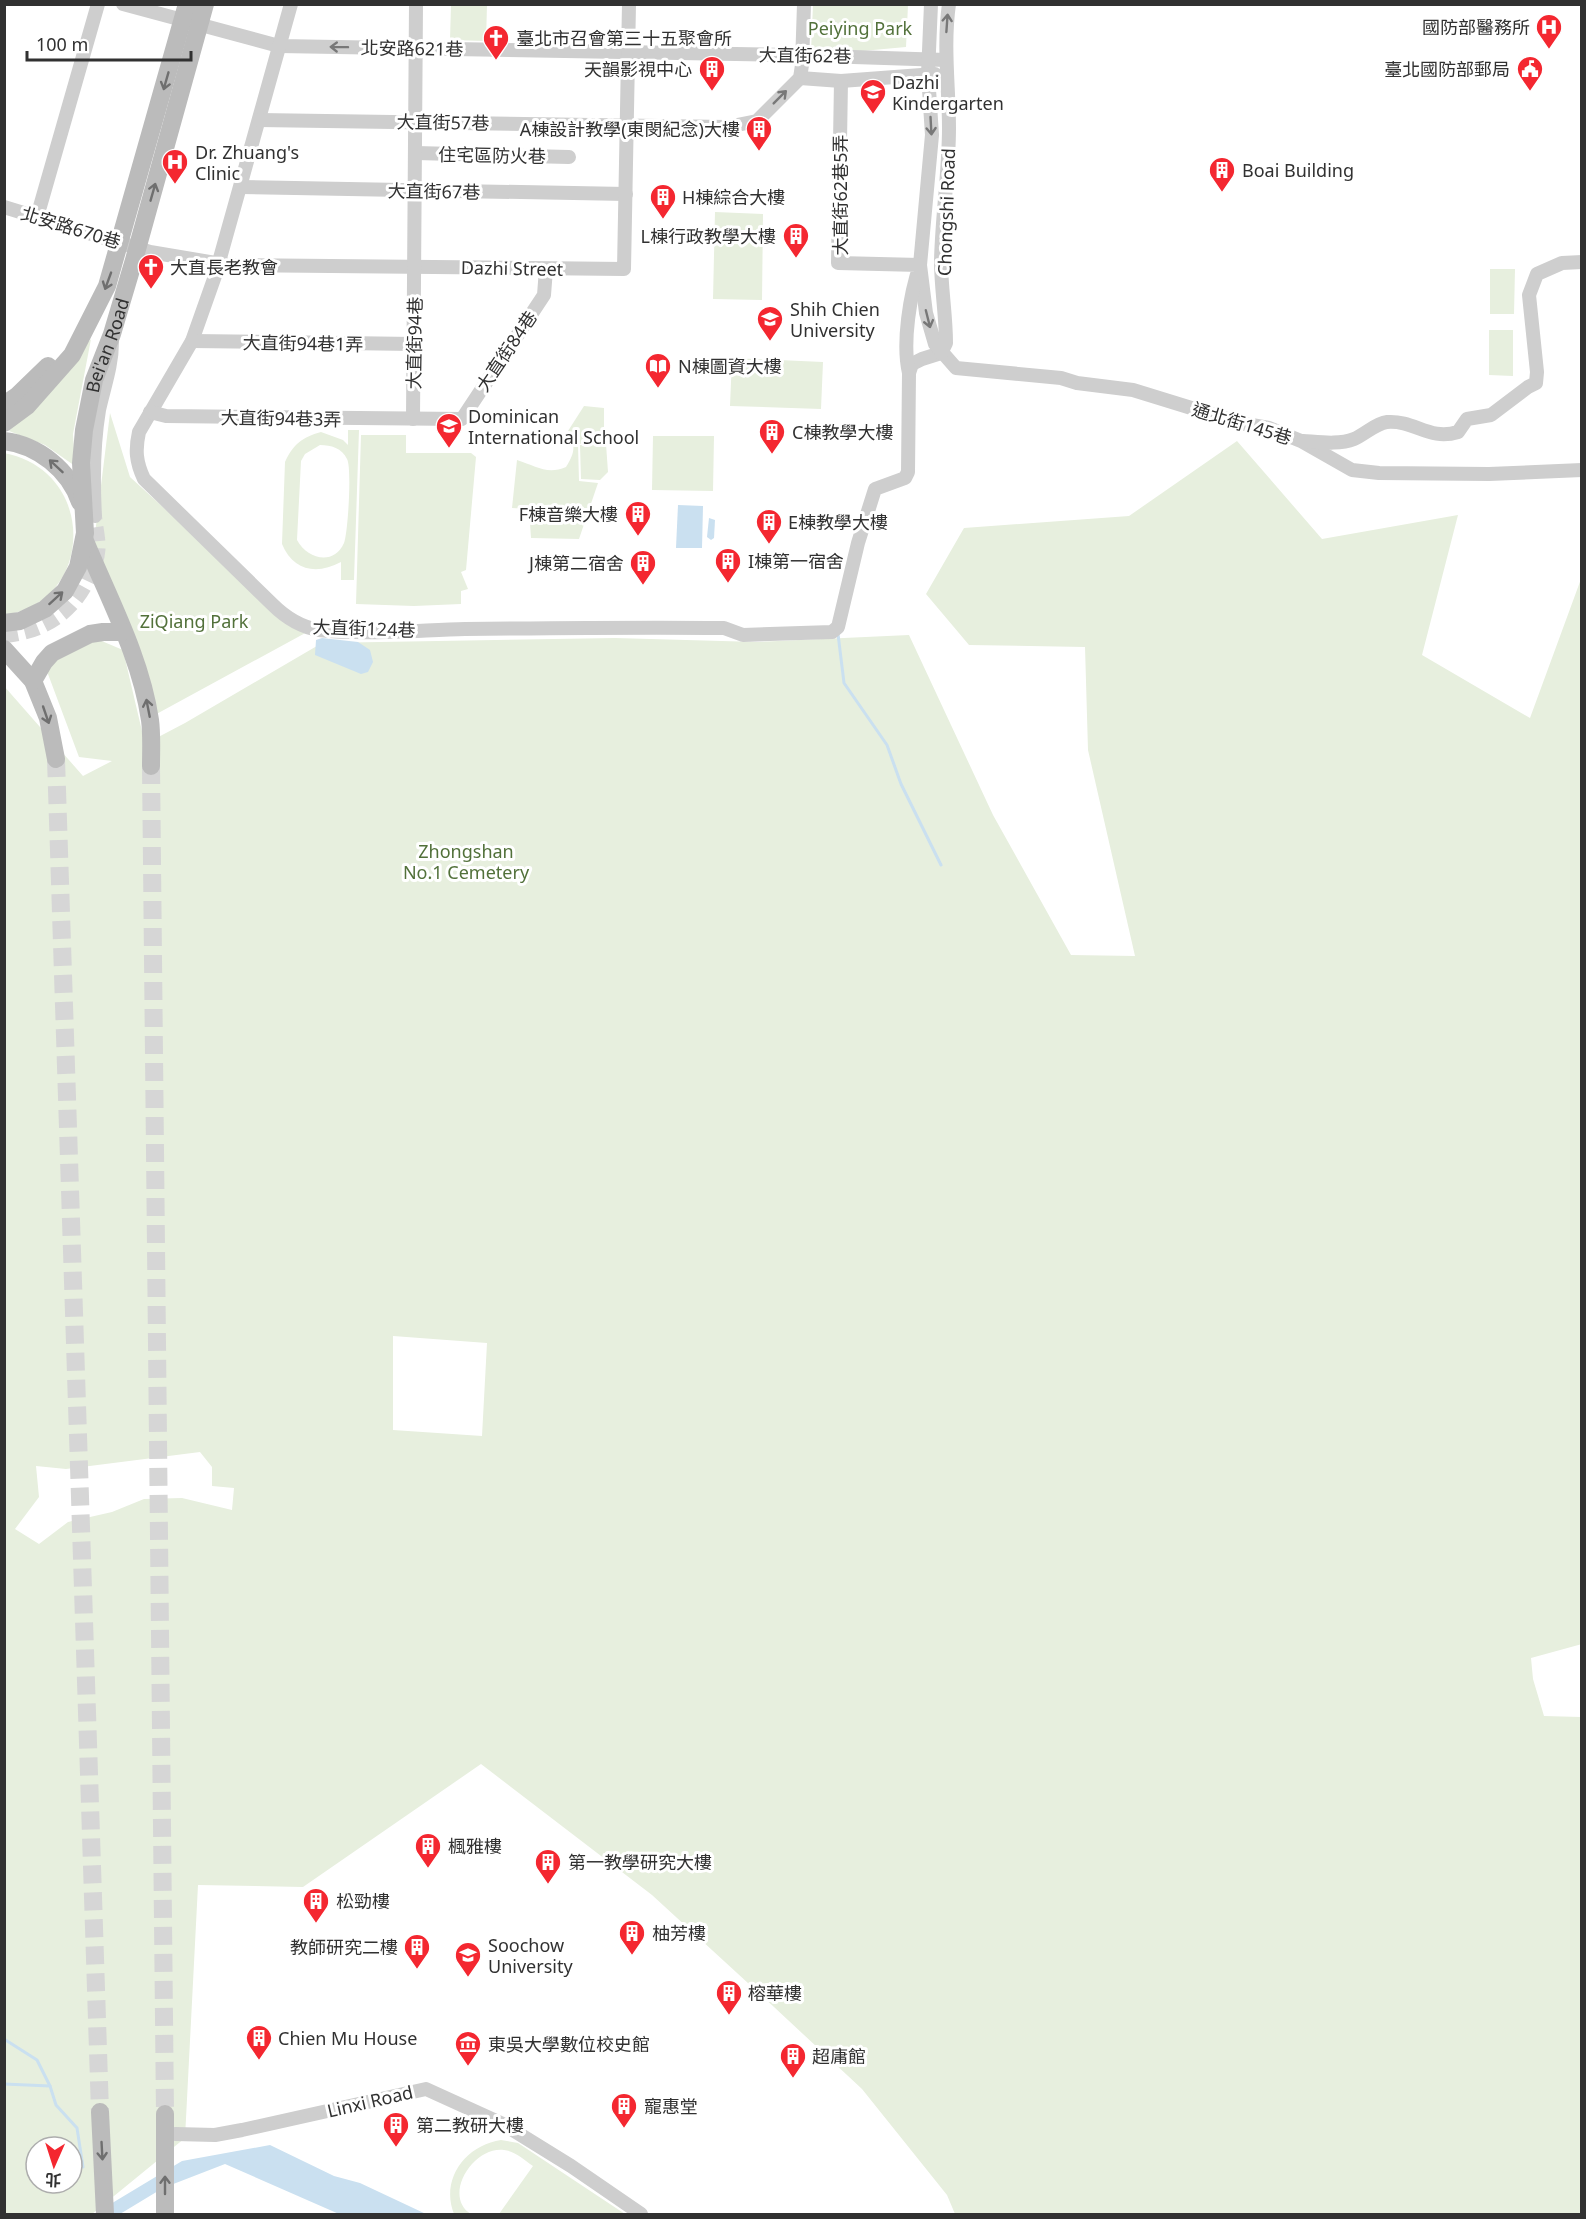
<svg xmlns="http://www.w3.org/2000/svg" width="1586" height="2219" font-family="'Noto Sans','Noto Sans TC',sans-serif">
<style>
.green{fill:#e7efde;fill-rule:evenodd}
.water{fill:#cae0f0}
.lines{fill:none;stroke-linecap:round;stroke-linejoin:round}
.stream{stroke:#cae0f0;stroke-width:3}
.minor-tunnel{stroke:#d6d6d6;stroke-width:14;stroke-dasharray:14 7;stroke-linecap:butt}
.secondary-tunnel{stroke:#d6d6d6;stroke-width:18;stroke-dasharray:18 9;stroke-linecap:butt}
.minor{stroke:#cecece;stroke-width:14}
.secondary{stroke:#bbb;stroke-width:18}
.oneway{stroke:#787878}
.oneway2{stroke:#6f6f6f}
.labels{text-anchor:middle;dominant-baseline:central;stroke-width:6;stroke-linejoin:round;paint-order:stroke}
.poi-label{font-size:18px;fill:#313131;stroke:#fff;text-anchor:start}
.park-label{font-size:18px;fill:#52713a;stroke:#fff}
.street-label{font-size:18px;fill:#313131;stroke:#fff}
</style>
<rect width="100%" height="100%" fill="#fff"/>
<g class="green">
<polygon points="451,5 487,5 486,41 450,40"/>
<polygon points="813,5 908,5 906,47 862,51 811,51"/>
<polygon points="715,212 763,214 762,300 713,299"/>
<polygon points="1490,269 1515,269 1514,314 1490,314"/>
<polygon points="1489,330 1513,330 1513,376 1489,375"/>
<polygon points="91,339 73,434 75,466 45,445 9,431"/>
<polygon points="732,358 823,362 821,409 730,406"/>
<path d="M584 406 604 408V441L578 444 579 481 598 483 579 539 531 538 529 509 512 508 517 460C536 466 547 475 566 467 575 453 576 445 568 431Z"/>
<polygon points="110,413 130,477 282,616 309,631 151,717 94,542"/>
<path d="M348 430H359L354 580H341V562C317 575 293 571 282 544L285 462C293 445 302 437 321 432L343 440 348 445ZM320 445C331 445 342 448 347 459 352 467 348 533 344 543 334 566 307 559 297 540L301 461 305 454Z"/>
<polygon points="361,435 406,435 406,453 471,453 476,457 466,570 461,572 468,589 461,591 461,604 414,606 356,604"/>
<polygon points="653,436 714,436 713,491 652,490"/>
<path d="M1237 441 1322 539 1458 515 1422 655 1530 718 1581 579 1582 1644 1531 1658 1533 1679 1544 1716 1581 1717V2214H955L947 2195 862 2089 774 2007 652 1895 481 1764 303 1887 198 1885 185 2138 92 2214H5L4 686 83 776 112 761 79 757 45 666 97 639 123 650 145 744 185 723 322 643 615 638 757 642 909 635 993 815 1071 955 1135 956 1088 750 1085 647 969 645 926 594 964 528 1129 516ZM393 1336 487 1343 482 1436 393 1430ZM200 1452 212 1467V1486L234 1488 232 1510 182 1498 144 1499 112 1512 68 1522 39 1544 15 1529 39 1497 36 1466 66 1469ZM36 2147H72V2183H36Z"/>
<polygon points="606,444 608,472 600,480 581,479 580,445"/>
<path d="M4 453C98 471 95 603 4 615Z"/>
<path d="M501 2140 518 2143 625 2214H499L533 2166C524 2160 515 2151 504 2150 473 2146 442 2196 471 2214H454C440 2179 466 2145 501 2140Z"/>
</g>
<g class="water">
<polygon points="678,505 703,506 702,548 676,548"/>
<polygon points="709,518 715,520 714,538 711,540 707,537"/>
<polygon points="322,638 358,642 370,650 373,662 368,672 361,674 315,655 316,640"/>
<polygon points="270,2145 334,2176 360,2183 426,2214 339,2214 225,2164 163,2188 120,2214 94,2214 182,2161"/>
</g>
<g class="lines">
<g class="stream">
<polyline points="838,634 844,683 887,745 901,784 941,865"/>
<polyline points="4,2039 37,2060 50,2086"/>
<polyline points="4,2084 50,2086 56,2105 77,2128 83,2167"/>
</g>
<path class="minor-tunnel" d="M4 636C45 633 78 610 92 571 94 565 98 559 98 553 100 542 96 528 95 516"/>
<g class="secondary-tunnel">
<polyline points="56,759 100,2112"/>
<polyline points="151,766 165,2114"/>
</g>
<g class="minor">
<polyline points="123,4 279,46 792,55 946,60"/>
<path d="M291 4 215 276 192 341 139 432C135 450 136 462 144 479L272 604C285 617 300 627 319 630 363 635 420 630 465 629 551 628 638 627 724 628L743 635 832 632 838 627 858 543 875 489 905 478 908 472 909 373 912 364 922 359 941 353"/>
<polyline points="931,4 928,74 932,135 920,265 926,313 935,344 956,368 1061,378 1077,383 1133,390 1240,423 1269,428 1301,441 1352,470 1379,473 1489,474 1582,470"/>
<polyline points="800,78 841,81 935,74"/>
<path d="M841 81 838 263 920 265C910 294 902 343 909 373"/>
<polyline points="259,120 727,127 757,121 800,78 802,65 804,4"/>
<polyline points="416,153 569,157"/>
<polyline points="242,187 626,194"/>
<polyline points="4,207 150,252 228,265 624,269 629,4"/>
<polyline points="37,217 98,4"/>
<polyline points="192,341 414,344"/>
<path d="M941 353 946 343C946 315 941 288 941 261 942 216 949 172 949 128 949 87 943 46 949 4"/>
<polyline points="150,412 166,416 462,419 544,295 546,269"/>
<polyline points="413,419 416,4"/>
<path d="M1303 441C1319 442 1339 445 1354 439 1364 435 1376 423 1387 422 1415 420 1429 441 1458 432L1467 419 1491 415 1528 387 1536 383 1537 372 1529 295 1537 274 1562 263 1582 262"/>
<path d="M95 516C93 480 93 446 99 410 104 387 112 366 112 342"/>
<polyline points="175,2134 215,2135 242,2130 426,2089 503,2124 571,2166 641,2214"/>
</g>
<g class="secondary">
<polyline points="4,405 17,396 48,366"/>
<polyline points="4,423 27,406 72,355 107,286 187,4"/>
<path d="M4 441C38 445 69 470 80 502"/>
<path d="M85 541C109 599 141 658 150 720 152 735 151 751 151 766"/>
<path id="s1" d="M4 623 20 621 45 609 65 591 78 567 85 533 81 463 84 430 94 380 112 334 134 260 205 4"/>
<polyline points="4,649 33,681 48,718 56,759"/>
<polyline points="33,681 44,662 52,653 90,634 103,632 123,632"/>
<polyline points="100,2112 105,2214"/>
<polyline points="165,2214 165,2114"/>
</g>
</g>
<defs><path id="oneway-shaft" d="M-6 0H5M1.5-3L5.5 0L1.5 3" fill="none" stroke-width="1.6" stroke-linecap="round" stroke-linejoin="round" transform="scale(1.5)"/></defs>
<g class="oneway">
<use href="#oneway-shaft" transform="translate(947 23) rotate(-86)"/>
<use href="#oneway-shaft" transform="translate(339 47) rotate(-179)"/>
<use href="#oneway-shaft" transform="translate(780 97) rotate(-45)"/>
<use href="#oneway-shaft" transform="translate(931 126) rotate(87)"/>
<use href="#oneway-shaft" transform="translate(928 319) rotate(76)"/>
</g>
<g class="oneway2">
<use href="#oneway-shaft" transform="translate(166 81) rotate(106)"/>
<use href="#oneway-shaft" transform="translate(153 192) rotate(-74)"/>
<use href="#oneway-shaft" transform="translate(108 281) rotate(110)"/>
<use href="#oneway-shaft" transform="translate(56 466) rotate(-137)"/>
<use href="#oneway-shaft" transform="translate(56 598) rotate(-42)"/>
<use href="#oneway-shaft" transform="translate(148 708) rotate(-101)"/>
<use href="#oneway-shaft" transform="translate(46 715) rotate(71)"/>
<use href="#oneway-shaft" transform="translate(102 2151) rotate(87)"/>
<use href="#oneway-shaft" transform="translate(165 2185) rotate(-90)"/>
</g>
<defs>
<g id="hospital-pin" transform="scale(1.35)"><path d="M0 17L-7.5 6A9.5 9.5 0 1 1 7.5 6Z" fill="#f42730" stroke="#fff"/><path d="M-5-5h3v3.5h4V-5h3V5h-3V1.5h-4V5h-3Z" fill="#fff"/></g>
<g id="church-pin" transform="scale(1.35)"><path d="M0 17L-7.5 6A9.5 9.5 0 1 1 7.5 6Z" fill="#f42730" stroke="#fff"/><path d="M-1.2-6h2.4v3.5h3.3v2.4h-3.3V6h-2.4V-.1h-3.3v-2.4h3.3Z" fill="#fff"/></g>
<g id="building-pin" transform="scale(1.35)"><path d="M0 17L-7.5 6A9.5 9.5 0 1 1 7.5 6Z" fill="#f42730" stroke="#fff"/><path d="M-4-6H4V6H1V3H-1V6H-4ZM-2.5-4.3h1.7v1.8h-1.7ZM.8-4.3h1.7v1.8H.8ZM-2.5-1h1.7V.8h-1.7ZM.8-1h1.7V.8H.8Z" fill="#fff"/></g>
<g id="civic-pin" transform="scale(1.35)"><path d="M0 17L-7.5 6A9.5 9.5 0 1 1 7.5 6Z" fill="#f42730" stroke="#fff"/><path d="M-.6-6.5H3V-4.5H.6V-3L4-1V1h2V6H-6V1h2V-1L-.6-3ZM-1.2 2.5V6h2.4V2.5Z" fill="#fff"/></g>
<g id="school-pin" transform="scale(1.35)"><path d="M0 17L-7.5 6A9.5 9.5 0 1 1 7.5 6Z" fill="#f42730" stroke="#fff"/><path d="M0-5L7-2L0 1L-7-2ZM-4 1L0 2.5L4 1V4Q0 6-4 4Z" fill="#fff"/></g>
<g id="university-pin" transform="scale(1.35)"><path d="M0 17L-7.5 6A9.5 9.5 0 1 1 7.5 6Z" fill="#f42730" stroke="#fff"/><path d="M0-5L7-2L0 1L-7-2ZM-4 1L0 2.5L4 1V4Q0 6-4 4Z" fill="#fff"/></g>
<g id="library-pin" transform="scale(1.35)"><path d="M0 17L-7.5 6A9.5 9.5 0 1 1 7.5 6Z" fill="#f42730" stroke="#fff"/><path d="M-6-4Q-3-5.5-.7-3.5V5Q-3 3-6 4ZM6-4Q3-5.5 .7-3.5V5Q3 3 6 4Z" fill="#fff"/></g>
<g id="museum-pin" transform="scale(1.35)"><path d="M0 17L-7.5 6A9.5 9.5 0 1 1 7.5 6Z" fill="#f42730" stroke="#fff"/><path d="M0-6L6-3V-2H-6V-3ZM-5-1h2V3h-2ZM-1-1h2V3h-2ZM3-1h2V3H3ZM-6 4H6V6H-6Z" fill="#fff"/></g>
</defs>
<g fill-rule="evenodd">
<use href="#hospital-pin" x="1549" y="27"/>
<use href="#church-pin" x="496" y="38"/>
<use href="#building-pin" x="712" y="69"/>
<use href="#civic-pin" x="1530" y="69"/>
<use href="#school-pin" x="873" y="92"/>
<use href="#building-pin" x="759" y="129"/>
<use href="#hospital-pin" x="175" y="162"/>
<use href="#building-pin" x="1222" y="170"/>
<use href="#building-pin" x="663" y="197"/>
<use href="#building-pin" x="796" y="236"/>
<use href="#church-pin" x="151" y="267"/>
<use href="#university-pin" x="770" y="319"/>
<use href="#library-pin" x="658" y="366"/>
<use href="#school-pin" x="449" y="426"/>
<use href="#building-pin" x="772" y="432"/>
<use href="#building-pin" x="638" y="514"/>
<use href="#building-pin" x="769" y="522"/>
<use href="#building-pin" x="728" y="561"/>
<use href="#building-pin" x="643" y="563"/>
<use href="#building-pin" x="428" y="1846"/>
<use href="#building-pin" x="548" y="1862"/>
<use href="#building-pin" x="316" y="1901"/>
<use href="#building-pin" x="632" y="1933"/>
<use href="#building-pin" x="417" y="1947"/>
<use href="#university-pin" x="468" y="1955"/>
<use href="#building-pin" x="729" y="1993"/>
<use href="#building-pin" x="259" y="2038"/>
<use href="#museum-pin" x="468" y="2044"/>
<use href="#building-pin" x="793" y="2056"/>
<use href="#building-pin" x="624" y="2106"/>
<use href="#building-pin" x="396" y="2125"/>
</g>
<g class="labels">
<g class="poi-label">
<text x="1530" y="27" text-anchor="end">國防部醫務所</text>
<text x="516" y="38">臺北市召會第三十五聚會所</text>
<text x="692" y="69" text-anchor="end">天韻影視中心</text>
<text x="1510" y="69" text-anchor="end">臺北國防部郵局</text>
<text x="892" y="82">Dazhi<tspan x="892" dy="21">Kindergarten</tspan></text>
<text x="740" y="129" text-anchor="end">A棟設計教學(東閔紀念)大樓</text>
<text x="195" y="152">Dr. Zhuang's<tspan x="195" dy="21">Clinic</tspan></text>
<text x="1242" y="170">Boai Building</text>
<text x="682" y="197">H棟綜合大樓</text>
<text x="776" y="236" text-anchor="end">L棟行政教學大樓</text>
<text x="170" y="267">大直長老教會</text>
<text x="790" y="309">Shih Chien<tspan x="790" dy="21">University</tspan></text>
<text x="678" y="366">N棟圖資大樓</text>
<text x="468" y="416">Dominican<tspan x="468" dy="21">International School</tspan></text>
<text x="792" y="432">C棟教學大樓</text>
<text x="618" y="514" text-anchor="end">F棟音樂大樓</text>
<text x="788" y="522">E棟教學大樓</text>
<text x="748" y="561">I棟第一宿舍</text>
<text x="624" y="563" text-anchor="end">J棟第二宿舍</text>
<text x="448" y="1846">楓雅樓</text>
<text x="568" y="1862">第一教學研究大樓</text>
<text x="336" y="1901">松勁樓</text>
<text x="652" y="1933">柚芳樓</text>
<text x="488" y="1945">Soochow<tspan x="488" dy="21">University</tspan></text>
<text x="398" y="1947" text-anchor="end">教師研究二樓</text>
<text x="748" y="1993">榕華樓</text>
<text x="278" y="2038">Chien Mu House</text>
<text x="488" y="2044">東吳大學數位校史館</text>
<text x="812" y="2056">超庸館</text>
<text x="644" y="2106">寵惠堂</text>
<text x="416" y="2125">第二教研大樓</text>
</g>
<g class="park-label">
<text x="860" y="28">Peiying Park</text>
<text x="194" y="621">ZiQiang Park</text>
<text x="466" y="851">Zhongshan<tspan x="466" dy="21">No.1 Cemetery</tspan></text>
</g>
<g class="street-label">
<text transform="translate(412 48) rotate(1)">北安路621巷</text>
<text transform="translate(805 55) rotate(1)">大直街62巷</text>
<text transform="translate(443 122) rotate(1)">大直街57巷</text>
<text transform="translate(492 155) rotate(1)">住宅區防火巷</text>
<text transform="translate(434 191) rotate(1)">大直街67巷</text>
<text transform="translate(840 195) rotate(-90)">大直街62巷5弄</text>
<text transform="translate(946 212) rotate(-88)">Chongshi Road</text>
<text transform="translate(71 227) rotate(17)">北安路670巷</text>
<text transform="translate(512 268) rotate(1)">Dazhi Street</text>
<text transform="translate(303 343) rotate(1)">大直街94巷1弄</text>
<text transform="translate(414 343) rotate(-89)">大直街94巷</text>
<text stroke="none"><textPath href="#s1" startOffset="324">Bei'an Road</textPath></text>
<text transform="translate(506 351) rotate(-56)">大直街84巷</text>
<text transform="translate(281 418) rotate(1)">大直街94巷3弄</text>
<text transform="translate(1242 423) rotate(17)">通北街145巷</text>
<text transform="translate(364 628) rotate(2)">大直街124巷</text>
<text transform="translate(370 2101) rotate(-13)">Linxi Road</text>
</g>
</g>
<rect width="1586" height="2219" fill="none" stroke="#313131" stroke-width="12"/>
<g transform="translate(54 2165) rotate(183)"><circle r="28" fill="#ffffff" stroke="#adadad" stroke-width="1.5"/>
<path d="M0-4.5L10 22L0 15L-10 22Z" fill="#f42730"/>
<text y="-9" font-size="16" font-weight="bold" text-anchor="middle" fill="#313131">北</text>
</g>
<path d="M27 51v9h164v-9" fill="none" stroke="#313131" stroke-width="3"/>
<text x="36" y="51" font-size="18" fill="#313131" stroke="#ffffff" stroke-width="4.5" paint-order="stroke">100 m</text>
</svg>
